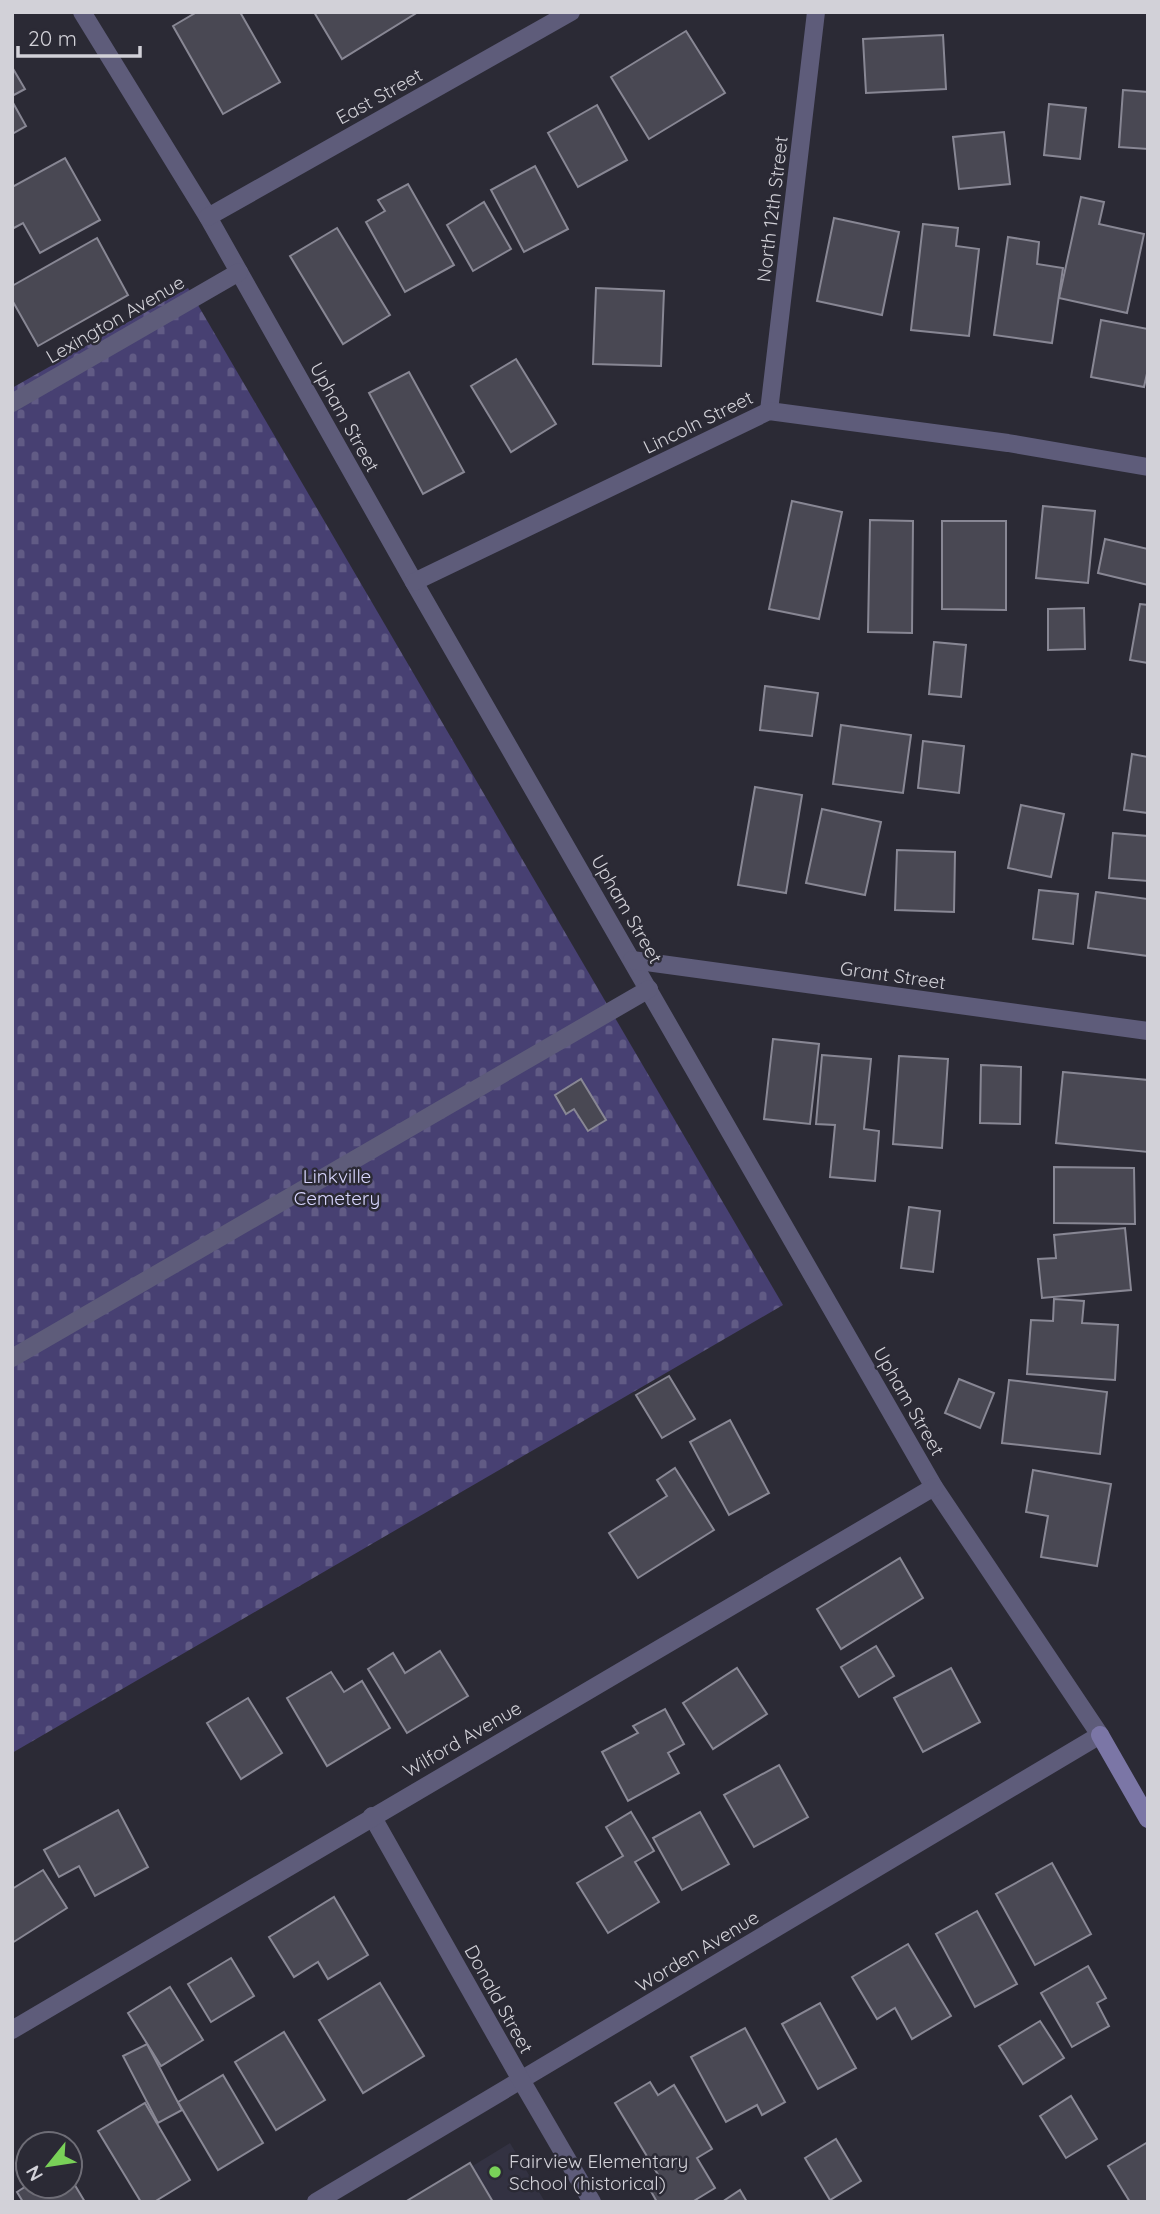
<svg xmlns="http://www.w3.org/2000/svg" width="1160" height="2214" font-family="Quicksand,sans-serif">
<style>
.built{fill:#333242}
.cemetery{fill:url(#cemetery-stones)}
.building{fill:#494853;stroke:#888794;stroke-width:2}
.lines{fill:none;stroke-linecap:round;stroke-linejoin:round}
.street{stroke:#5e5c7a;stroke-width:18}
.secondary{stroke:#7b76a6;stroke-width:18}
.poi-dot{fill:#79d158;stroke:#2b2a35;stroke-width:2.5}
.labels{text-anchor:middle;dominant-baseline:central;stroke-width:5;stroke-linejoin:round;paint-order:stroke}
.street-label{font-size:19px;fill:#d2d1d8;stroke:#2b2a35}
.park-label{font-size:19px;fill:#d8d6fe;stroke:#2b2a35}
.poi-label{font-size:19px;fill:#d2d1d8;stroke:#2b2a35;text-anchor:start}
</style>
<defs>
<pattern id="cemetery-stones" width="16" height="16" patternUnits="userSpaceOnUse" patternTransform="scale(1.75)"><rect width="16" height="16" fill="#474072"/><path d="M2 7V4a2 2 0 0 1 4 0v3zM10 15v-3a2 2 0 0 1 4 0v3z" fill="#615b85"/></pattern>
</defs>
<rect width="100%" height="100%" fill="#2b2a35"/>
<polygon class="built" points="510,2143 545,2202 414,2202"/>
<polygon class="cemetery" points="188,288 783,1305 12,1753 12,388"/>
<g class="building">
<polygon points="197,12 240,12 280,82 223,114 173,26"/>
<polygon points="314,12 418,12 342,59"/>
<polygon points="686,31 725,93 649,139 611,77"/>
<polygon points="943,35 946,89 866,93 863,39"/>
<polygon points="12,67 25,89 12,96"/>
<polygon points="1123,90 1148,92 1148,149 1119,147"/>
<polygon points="12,101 26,126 12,134"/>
<polygon points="1049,104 1086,108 1080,159 1044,155"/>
<polygon points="597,105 627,160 578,187 548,133"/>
<polygon points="1004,132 1010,184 959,189 953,137"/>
<polygon points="65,158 100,220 40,253 23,223 12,229 12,187"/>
<polygon points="535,166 568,229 524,252 491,190"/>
<polygon points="408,184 454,265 405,292 366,222 385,211 378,200"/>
<polygon points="1081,197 1104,202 1099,224 1144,234 1127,313 1059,298"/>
<polygon points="484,202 511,249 473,271 447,225"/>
<polygon points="834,218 899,232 882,315 817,301"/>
<polygon points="923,224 958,228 956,246 979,249 969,336 911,330"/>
<polygon points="337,228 390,315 343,344 290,256"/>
<polygon points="1008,237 1039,242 1037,264 1063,268 1052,343 994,335"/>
<polygon points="97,238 128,295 38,346 12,300 12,286"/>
<polygon points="596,288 664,291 661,366 593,364"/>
<polygon points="1101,320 1148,329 1148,369 1144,387 1091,377"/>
<polygon points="516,359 556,424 511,452 471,386"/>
<polygon points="409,372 464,472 423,494 369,393"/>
<polygon points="792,501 842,512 819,619 769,609"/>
<polygon points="1043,506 1095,511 1088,583 1036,578"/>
<polygon points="870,520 913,521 912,633 868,632"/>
<polygon points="942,521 1006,521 1006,610 942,609"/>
<polygon points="1105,539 1148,549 1148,585 1098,573"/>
<polygon points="1140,604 1148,605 1148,663 1130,660"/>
<polygon points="1084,608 1085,649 1048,650 1048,609"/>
<polygon points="934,642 966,645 961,697 929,694"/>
<polygon points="765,686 818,693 812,736 760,730"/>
<polygon points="841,725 911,735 903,793 833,784"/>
<polygon points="923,741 964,746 959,793 918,788"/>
<polygon points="1132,754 1148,757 1148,813 1124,810"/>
<polygon points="755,787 802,795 786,893 738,885"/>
<polygon points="1021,805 1064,814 1051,877 1008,868"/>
<polygon points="822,809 881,822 865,895 806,883"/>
<polygon points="1113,833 1148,836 1148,881 1109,878"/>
<polygon points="897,850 955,852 954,912 895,910"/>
<polygon points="1039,890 1078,894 1073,944 1033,939"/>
<polygon points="1096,892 1148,899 1148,956 1088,948"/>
<polygon points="773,1039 819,1044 810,1124 764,1119"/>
<polygon points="822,1055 871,1059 864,1129 879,1131 875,1181 830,1177 835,1125 816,1124"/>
<polygon points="899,1056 948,1059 942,1148 893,1144"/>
<polygon points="981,1065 1021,1067 1020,1124 980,1123"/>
<polygon points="1063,1072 1148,1080 1148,1152 1056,1143"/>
<polygon points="581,1079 606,1120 588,1131 574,1109 566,1114 555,1095"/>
<polygon points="1054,1167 1134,1168 1135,1224 1054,1223"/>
<polygon points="909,1207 940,1211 933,1272 901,1268"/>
<polygon points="1125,1228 1131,1290 1042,1298 1038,1259 1056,1258 1054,1235"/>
<polygon points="1054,1299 1084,1301 1082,1323 1118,1325 1115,1380 1027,1374 1031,1320 1053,1321"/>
<polygon points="669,1376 695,1419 662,1438 636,1395"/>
<polygon points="959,1379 994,1393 980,1428 945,1413"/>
<polygon points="1009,1380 1107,1392 1100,1454 1002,1443"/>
<polygon points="730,1420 769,1493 729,1515 690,1442"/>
<polygon points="675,1468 714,1530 638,1578 609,1533 667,1496 657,1480"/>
<polygon points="1033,1470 1111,1484 1097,1566 1041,1557 1048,1516 1026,1512"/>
<polygon points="900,1558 923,1598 841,1649 817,1609"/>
<polygon points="876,1646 894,1676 859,1697 841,1667"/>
<polygon points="440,1651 468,1696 407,1733 368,1669 393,1653 405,1673"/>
<polygon points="737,1668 767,1714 713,1749 683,1703"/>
<polygon points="951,1668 980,1722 923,1752 894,1698"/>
<polygon points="331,1672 344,1692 362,1681 390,1728 327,1766 287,1698"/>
<polygon points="248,1698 282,1753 241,1779 207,1723"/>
<polygon points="665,1709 684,1744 668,1753 679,1773 628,1801 602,1752 638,1733 633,1726"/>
<polygon points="779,1765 808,1817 754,1847 724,1795"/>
<polygon points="118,1810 148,1867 95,1896 79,1866 59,1877 44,1850"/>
<polygon points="631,1812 654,1851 635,1862 659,1902 608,1933 577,1883 623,1856 606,1827"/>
<polygon points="700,1812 729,1864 682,1890 653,1838"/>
<polygon points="1052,1863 1091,1934 1035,1965 996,1894"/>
<polygon points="43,1870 67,1908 12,1943 12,1889"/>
<polygon points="334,1897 368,1955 328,1979 318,1962 294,1977 269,1937"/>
<polygon points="977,1911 1017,1984 975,2007 936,1934"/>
<polygon points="908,1944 951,2016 912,2039 895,2008 877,2019 852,1977"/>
<polygon points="231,1958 254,1996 211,2022 188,1984"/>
<polygon points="1088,1966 1106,1998 1097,2003 1109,2026 1072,2047 1041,1993"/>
<polygon points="380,1983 424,2056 363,2093 319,2020"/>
<polygon points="170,1987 203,2040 161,2066 128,2013"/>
<polygon points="820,2003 856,2068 818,2089 782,2024"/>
<polygon points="1040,2021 1064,2058 1023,2084 999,2046"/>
<polygon points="745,2028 785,2102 762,2115 757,2105 726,2122 691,2057"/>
<polygon points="284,2032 325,2100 276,2130 235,2062"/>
<polygon points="147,2044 182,2110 158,2123 123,2056"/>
<polygon points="223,2075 263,2143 218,2170 178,2102"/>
<polygon points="650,2082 658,2095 674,2085 712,2149 697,2158 715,2188 692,2202 657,2202 648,2186 660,2178 615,2103"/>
<polygon points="1071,2096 1097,2139 1066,2158 1040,2116"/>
<polygon points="145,2103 190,2180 154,2202 141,2202 98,2131"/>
<polygon points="836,2139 861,2181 830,2200 805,2158"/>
<polygon points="1148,2142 1148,2202 1130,2202 1108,2166"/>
<polygon points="470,2163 493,2202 405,2202"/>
<polygon points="70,2177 85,2202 23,2202 17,2192 28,2185 70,2186"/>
<polygon points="740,2190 747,2202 722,2202"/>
</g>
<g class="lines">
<g class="street">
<polyline points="82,12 208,217 414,582 934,1487 1100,1735 316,2202"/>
<polyline points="208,217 571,12"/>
<polyline points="12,403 239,272"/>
<polyline points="769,411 816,12"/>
<polyline points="414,582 769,411 1008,443 1148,467"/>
<polyline points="632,960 1148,1031"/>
<polyline points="12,1358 649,989"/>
<polyline points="372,1816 521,2080 592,2202"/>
<polyline points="12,2030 934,1487"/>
</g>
<polyline class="secondary" points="1100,1735 1148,1819"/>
</g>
<circle class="poi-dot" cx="495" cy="2172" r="7"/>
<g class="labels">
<g class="street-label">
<text transform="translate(379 96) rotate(-29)">East Street</text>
<text transform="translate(772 209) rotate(-83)">North 12th Street</text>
<text transform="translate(115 319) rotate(-30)">Lexington Avenue</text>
<text transform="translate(345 417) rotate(61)">Upham Street</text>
<text transform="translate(698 422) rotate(-26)">Lincoln Street</text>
<text transform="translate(627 909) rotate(60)">Upham Street</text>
<text transform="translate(893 975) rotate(8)">Grant Street</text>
<text transform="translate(909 1401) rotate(60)">Upham Street</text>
<text transform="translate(462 1739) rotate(-30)">Wilford Avenue</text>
<text transform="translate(697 1951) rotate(-31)">Worden Avenue</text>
<text transform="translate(499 1999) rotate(61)">Donald Street</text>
</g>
<g class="park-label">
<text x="337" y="1176">Linkville<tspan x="337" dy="22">Cemetery</tspan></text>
</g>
<g class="poi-label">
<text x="509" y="2161">Fairview Elementary<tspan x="509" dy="22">School (historical)</tspan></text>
</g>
</g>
<rect width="1160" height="2214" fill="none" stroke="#d2d1d8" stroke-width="28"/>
<g transform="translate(49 2165) rotate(240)"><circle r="33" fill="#2b2a35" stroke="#6e6d76" stroke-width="2"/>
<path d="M0-5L12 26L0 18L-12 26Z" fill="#79d158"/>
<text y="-10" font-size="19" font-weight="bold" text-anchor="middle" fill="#d2d1d8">N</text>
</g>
<path d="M18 46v10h122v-10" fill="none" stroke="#d2d1d8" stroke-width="3.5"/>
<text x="28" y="46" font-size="21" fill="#d2d1d8" stroke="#2b2a35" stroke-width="5" paint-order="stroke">20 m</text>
</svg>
